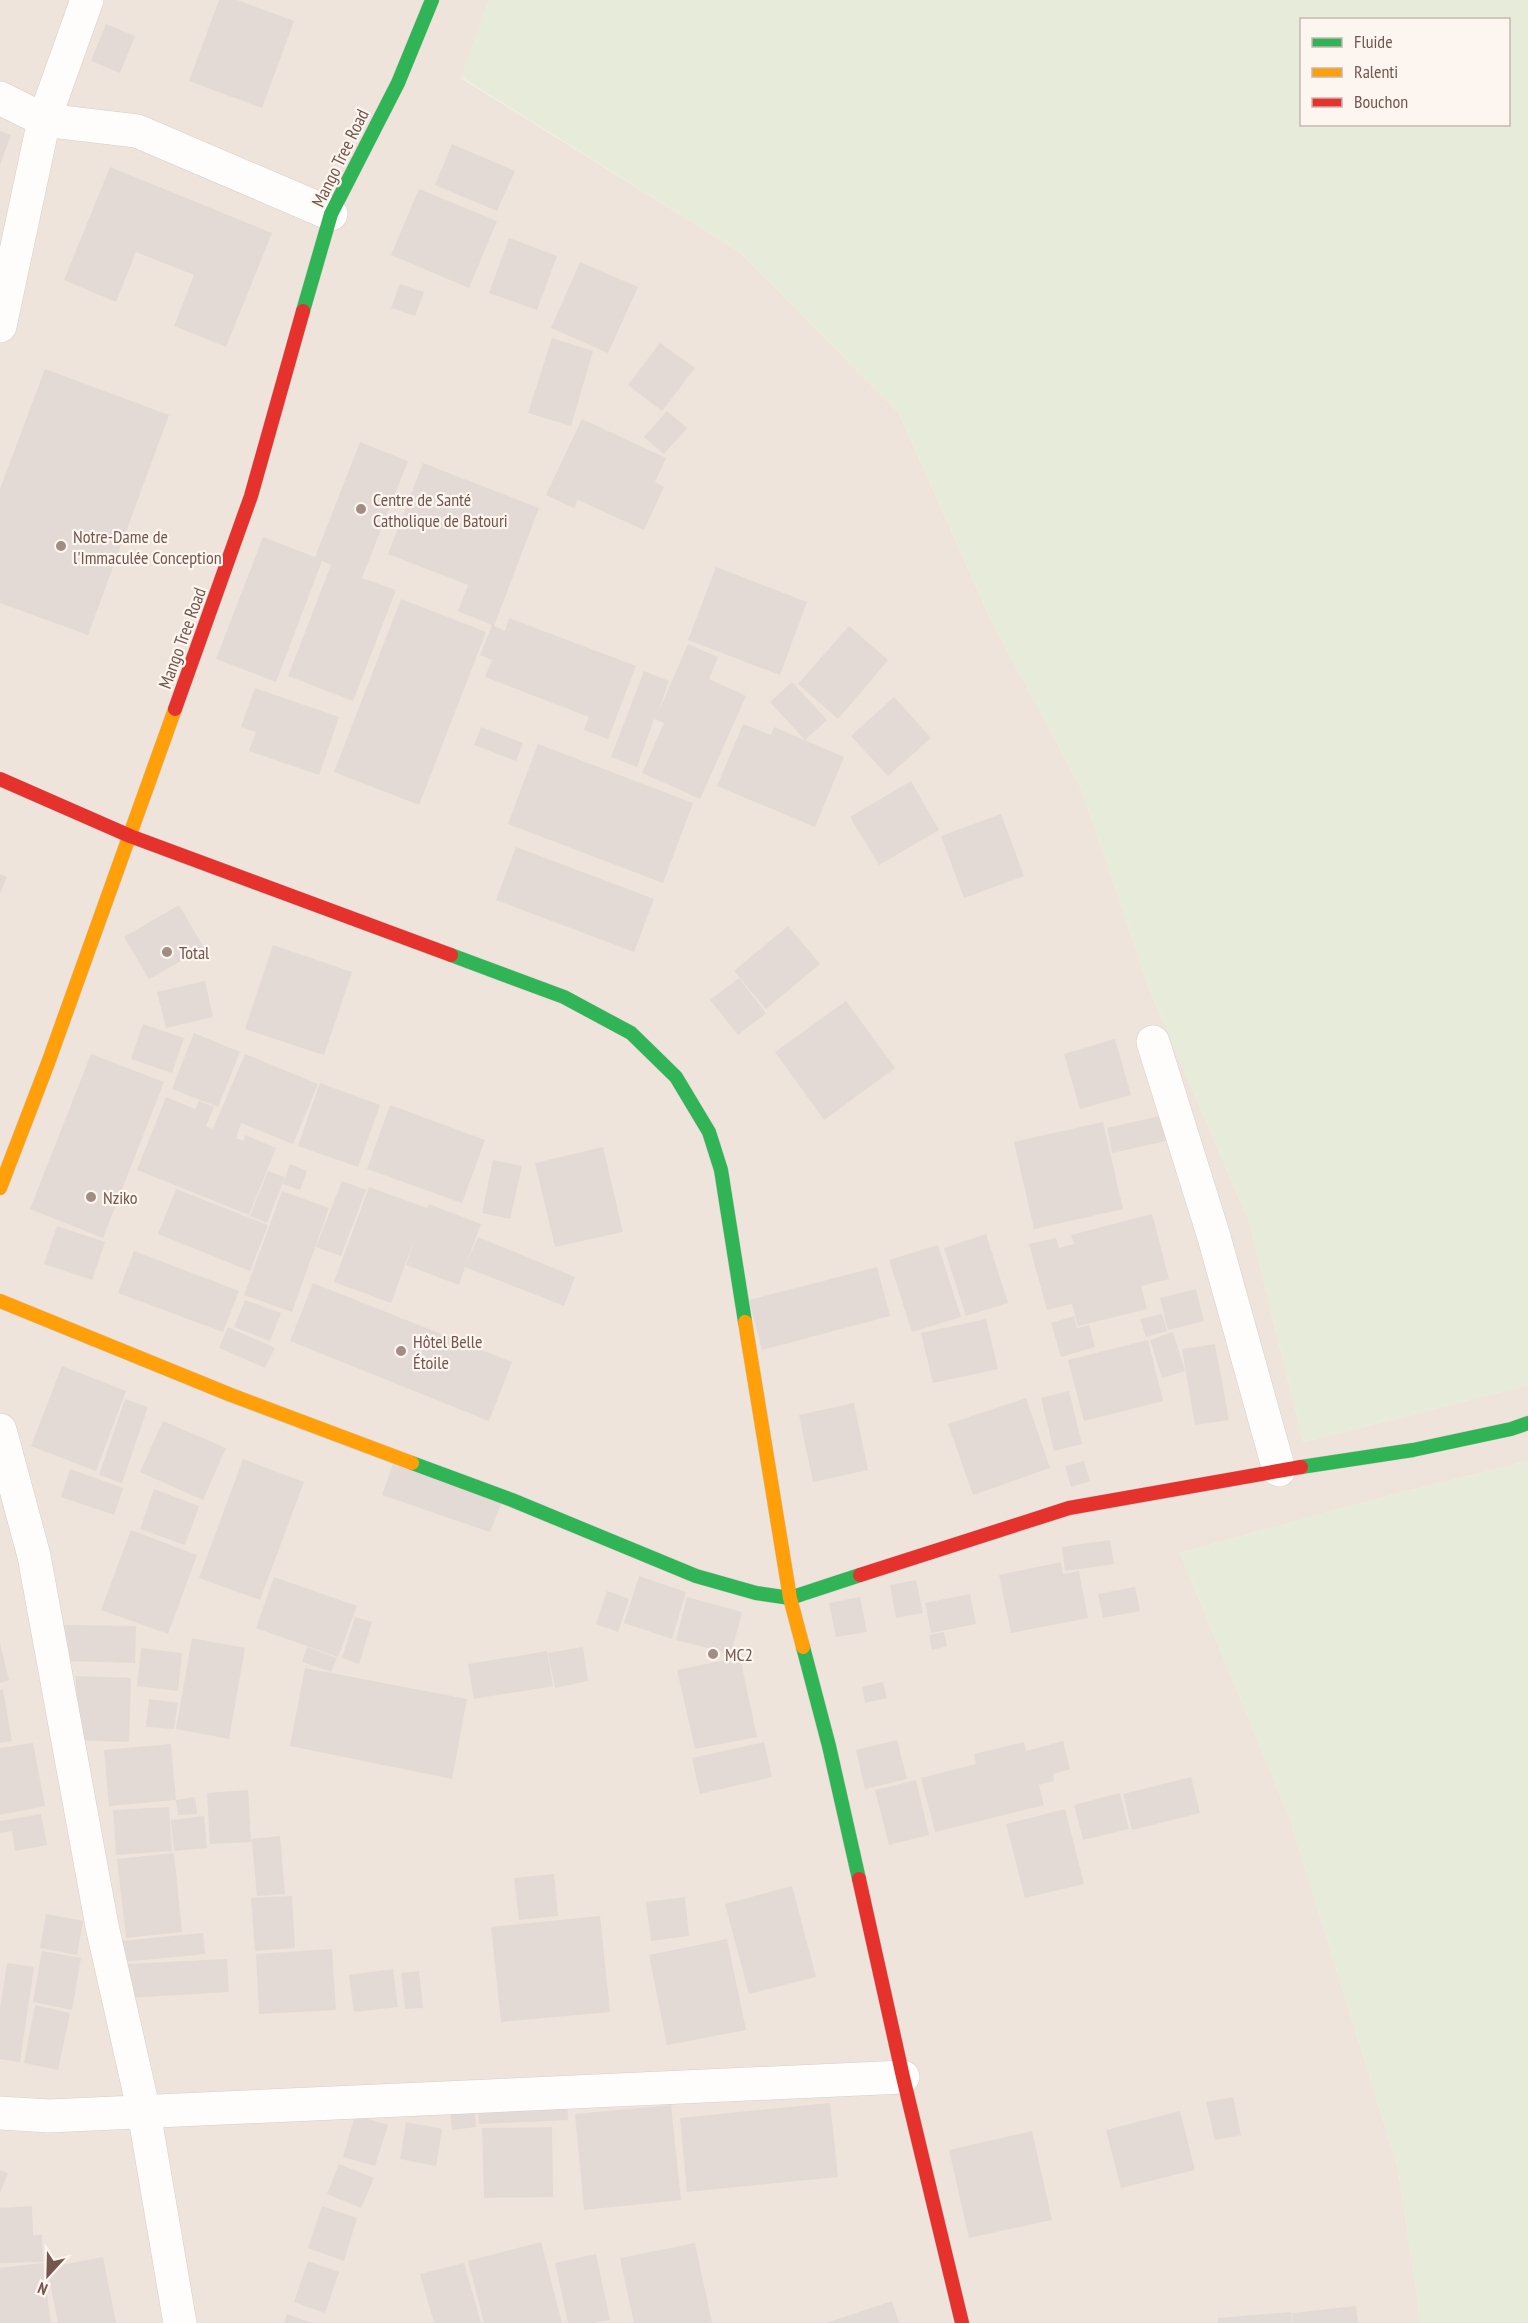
<svg xmlns="http://www.w3.org/2000/svg" width="1528" height="2323" font-family="'PT Sans Narrow',sans-serif">
<style>
.residential{fill:#eee4db}
.green{fill:#e6ecd9;fill-rule:evenodd}
.building{fill:#e3dad5}
.lines{fill:none;stroke-linecap:round;stroke-linejoin:round}
.street-casing{stroke:#d5ceca;stroke-width:34}
.fast-casing{stroke:#d6cdca;stroke-width:15}
.slow-casing{stroke:#d6cdca;stroke-width:15}
.jam-casing{stroke:#d6cdca;stroke-width:15}
.street{stroke:#fefdfc;stroke-width:33}
.fast{stroke:#30b455;stroke-width:14}
.slow{stroke:#ff9f0a;stroke-width:14}
.jam{stroke:#e5322d;stroke-width:14}
.poi-dot{fill:#a18d86;stroke:#fdf6f0;stroke-width:2}
.labels{text-anchor:middle;dominant-baseline:central;stroke-width:4.5;stroke-linejoin:round;paint-order:stroke}
.street-label{font-size:18px;fill:#73574f;stroke:#fdf6f0}
.poi-label{font-size:18px;fill:#73574f;stroke:#fdf6f0;text-anchor:start}
</style>
<rect width="100%" height="100%" fill="#f6f2ed"/>
<polygon class="residential" points="0,0 489,0 461,78 740,252 899,413 991,620 1081,788 1151,993 1249,1221 1303,1442 1528,1385 1528,1461 1377,1499 1180,1553 1289,1816 1398,2168 1421,2323 0,2323"/>
<g class="green">
<path d="M489 0H1528V1385L1303 1442 1249 1221 1151 993 1081 788 991 620 899 413 740 252 461 77ZM1302 20H1508V124H1302Z"/>
<polygon points="1528,1461 1528,2323 1421,2323 1398,2168 1289,1816 1180,1553 1377,1499"/>
</g>
<g class="building">
<polygon points="219,0 237,0 294,21 262,108 189,81"/>
<polygon points="106,24 135,36 120,73 91,61"/>
<polygon points="0,131 11,135 0,165"/>
<polygon points="452,144 515,171 497,211 435,185"/>
<polygon points="110,167 272,233 226,347 174,326 194,275 136,252 116,302 64,280"/>
<polygon points="419,189 497,221 469,288 391,255"/>
<polygon points="509,238 557,256 537,310 489,293"/>
<polygon points="580,262 638,287 608,353 551,328"/>
<polygon points="400,284 424,292 415,316 391,308"/>
<polygon points="552,338 593,351 571,426 528,413"/>
<polygon points="660,343 695,368 662,411 628,385"/>
<polygon points="45,369 169,415 88,635 0,603 0,489"/>
<polygon points="667,411 687,428 664,454 644,437"/>
<polygon points="582,419 666,458 655,482 664,487 644,530 578,500 574,508 546,495"/>
<polygon points="360,442 408,461 362,578 396,590 353,701 288,676 331,565 322,561 276,682 216,659 263,537 315,557"/>
<polygon points="423,463 539,508 494,626 505,631 509,618 636,666 608,739 584,730 589,717 485,677 492,660 480,655 492,625 458,611 468,585 388,554"/>
<polygon points="716,567 807,602 780,675 688,640"/>
<polygon points="401,599 486,632 419,805 334,772"/>
<polygon points="849,626 888,660 838,719 798,684"/>
<polygon points="688,644 718,657 709,679 746,696 700,799 642,773 664,723 654,719 637,767 611,757 644,671 669,681 657,715"/>
<polygon points="792,682 827,720 805,740 770,702"/>
<polygon points="255,688 339,717 319,775 249,751 256,732 241,727"/>
<polygon points="894,697 931,738 888,776 851,736"/>
<polygon points="743,724 771,735 774,727 844,757 815,827 717,786"/>
<polygon points="481,727 523,743 516,761 474,745"/>
<polygon points="538,744 693,803 663,883 508,824"/>
<polygon points="911,781 939,830 879,865 850,817"/>
<polygon points="1001,814 1024,876 964,898 941,836"/>
<polygon points="516,847 654,899 634,952 496,900"/>
<polygon points="0,874 7,877 0,894"/>
<polygon points="179,905 204,948 149,979 124,937"/>
<polygon points="788,926 820,964 766,1009 734,971"/>
<polygon points="273,945 352,972 324,1055 245,1029"/>
<polygon points="739,978 766,1013 738,1035 710,1000"/>
<polygon points="205,981 213,1017 166,1028 157,992"/>
<polygon points="846,1001 895,1068 824,1120 775,1052"/>
<polygon points="143,1024 184,1038 172,1073 131,1059"/>
<polygon points="194,1033 240,1052 218,1107 172,1089"/>
<polygon points="1115,1039 1131,1095 1080,1109 1064,1054"/>
<polygon points="91,1054 164,1082 103,1238 30,1209"/>
<polygon points="245,1054 318,1084 293,1144 241,1123 236,1138 243,1141 245,1135 276,1148 249,1215 137,1170 166,1097 195,1109 199,1101 214,1107 206,1126 213,1129"/>
<polygon points="320,1083 380,1105 358,1167 298,1146"/>
<polygon points="390,1105 485,1140 462,1203 367,1169"/>
<polygon points="1164,1115 1170,1140 1112,1153 1107,1128"/>
<polygon points="1103,1122 1123,1209 1034,1229 1014,1142"/>
<polygon points="603,1147 623,1232 555,1247 535,1163"/>
<polygon points="493,1160 522,1166 510,1219 482,1213"/>
<polygon points="290,1164 307,1171 300,1190 283,1184"/>
<polygon points="268,1171 285,1177 267,1223 250,1216"/>
<polygon points="342,1181 366,1190 341,1256 316,1247"/>
<polygon points="369,1187 427,1208 429,1204 481,1224 467,1262 478,1237 575,1277 564,1306 465,1267 459,1285 406,1265 416,1235 391,1303 334,1282"/>
<polygon points="176,1189 268,1225 250,1271 158,1234"/>
<polygon points="282,1191 329,1208 292,1312 244,1295"/>
<polygon points="1152,1214 1169,1279 1141,1286 1147,1309 1078,1326 1072,1304 1047,1310 1029,1244 1056,1238 1059,1248 1074,1244 1071,1235"/>
<polygon points="57,1226 105,1242 92,1280 44,1264"/>
<polygon points="986,1234 1008,1303 966,1316 944,1248"/>
<polygon points="938,1245 961,1317 912,1332 889,1260"/>
<polygon points="134,1251 239,1291 223,1332 118,1293"/>
<polygon points="877,1267 890,1316 762,1350 749,1300"/>
<polygon points="313,1283 512,1362 489,1421 290,1341"/>
<polygon points="1196,1289 1204,1321 1168,1330 1160,1298"/>
<polygon points="245,1300 281,1313 270,1341 234,1327"/>
<polygon points="1162,1314 1167,1331 1146,1337 1140,1319"/>
<polygon points="1074,1316 1077,1328 1089,1325 1095,1347 1061,1357 1051,1323"/>
<polygon points="986,1319 998,1369 933,1383 921,1333"/>
<polygon points="228,1327 275,1348 265,1368 219,1348"/>
<polygon points="1173,1332 1185,1371 1162,1378 1150,1340"/>
<polygon points="1148,1340 1163,1401 1084,1421 1068,1360"/>
<polygon points="1215,1344 1229,1420 1195,1425 1182,1349"/>
<polygon points="62,1366 126,1391 96,1471 31,1446"/>
<polygon points="1069,1391 1082,1444 1054,1451 1041,1398"/>
<polygon points="1026,1398 1050,1468 973,1495 948,1424"/>
<polygon points="125,1399 148,1407 122,1483 99,1475"/>
<polygon points="854,1403 868,1470 813,1482 799,1415"/>
<polygon points="163,1421 226,1448 203,1500 140,1472"/>
<polygon points="243,1459 304,1482 260,1600 199,1578"/>
<polygon points="1084,1461 1090,1481 1071,1487 1065,1466"/>
<polygon points="393,1464 502,1502 490,1532 382,1495"/>
<polygon points="70,1469 123,1488 114,1515 61,1497"/>
<polygon points="154,1489 199,1506 185,1545 140,1529"/>
<polygon points="131,1530 197,1555 168,1634 101,1610"/>
<polygon points="1110,1540 1114,1564 1065,1571 1062,1547"/>
<polygon points="1061,1562 1063,1574 1079,1571 1088,1618 1011,1633 999,1575"/>
<polygon points="639,1576 686,1592 672,1639 624,1623"/>
<polygon points="274,1577 357,1606 338,1657 256,1628"/>
<polygon points="916,1580 923,1613 896,1618 890,1585"/>
<polygon points="1135,1587 1140,1611 1103,1618 1098,1594"/>
<polygon points="607,1591 629,1599 618,1632 596,1624"/>
<polygon points="970,1594 976,1624 931,1633 925,1603"/>
<polygon points="687,1597 742,1612 731,1654 676,1640"/>
<polygon points="860,1597 867,1632 836,1637 829,1603"/>
<polygon points="355,1617 372,1622 359,1664 342,1658"/>
<polygon points="64,1625 136,1626 135,1663 64,1661"/>
<polygon points="944,1632 947,1646 932,1650 929,1635"/>
<polygon points="192,1638 245,1648 229,1739 176,1729"/>
<polygon points="0,1643 9,1680 0,1683"/>
<polygon points="307,1647 337,1658 331,1672 302,1662"/>
<polygon points="583,1647 588,1681 555,1688 548,1653"/>
<polygon points="141,1648 182,1653 178,1691 137,1686"/>
<polygon points="547,1651 553,1686 474,1699 468,1664"/>
<polygon points="740,1657 757,1737 695,1749 677,1670"/>
<polygon points="305,1668 467,1699 452,1779 290,1746"/>
<polygon points="76,1676 131,1678 129,1742 75,1740"/>
<polygon points="883,1682 887,1698 865,1703 862,1687"/>
<polygon points="3,1689 12,1741 0,1743 0,1690"/>
<polygon points="149,1699 178,1703 174,1729 146,1727"/>
<polygon points="897,1740 907,1779 865,1789 856,1750"/>
<polygon points="1063,1741 1070,1769 1053,1774 1054,1781 1039,1785 1044,1805 935,1832 921,1778 976,1764 974,1754 1024,1742 1026,1751"/>
<polygon points="764,1742 772,1777 700,1794 692,1758"/>
<polygon points="33,1743 45,1806 0,1815 0,1748"/>
<polygon points="171,1744 176,1800 109,1806 104,1750"/>
<polygon points="1191,1777 1200,1813 1132,1830 1123,1794"/>
<polygon points="916,1780 929,1835 889,1845 875,1790"/>
<polygon points="248,1790 251,1839 280,1836 285,1894 257,1896 252,1842 210,1844 207,1793"/>
<polygon points="1120,1793 1129,1829 1083,1840 1074,1805"/>
<polygon points="195,1797 197,1814 178,1815 176,1800"/>
<polygon points="169,1807 172,1851 116,1855 113,1810"/>
<polygon points="1065,1809 1084,1884 1025,1898 1006,1824"/>
<polygon points="41,1814 47,1845 15,1851 12,1831 0,1833 0,1821"/>
<polygon points="204,1816 207,1848 174,1851 171,1820"/>
<polygon points="174,1853 182,1932 126,1938 117,1859"/>
<polygon points="554,1874 558,1916 519,1920 514,1878"/>
<polygon points="792,1886 816,1977 749,1994 725,1904"/>
<polygon points="292,1896 295,1948 255,1951 251,1898"/>
<polygon points="685,1897 689,1936 651,1941 646,1902"/>
<polygon points="46,1914 83,1921 77,1955 40,1948"/>
<polygon points="600,1916 610,2012 501,2022 491,1927"/>
<polygon points="203,1933 205,1954 123,1962 121,1941"/>
<polygon points="727,1939 746,2030 667,2045 649,1955"/>
<polygon points="332,1949 336,2010 259,2014 256,1954"/>
<polygon points="42,1951 81,1958 72,2010 33,2002"/>
<polygon points="227,1959 229,1992 108,1999 106,1965"/>
<polygon points="7,1963 34,1967 20,2062 0,2059 0,2009"/>
<polygon points="393,1969 398,2007 354,2012 349,1975"/>
<polygon points="419,1971 423,2008 405,2009 401,1973"/>
<polygon points="35,2005 70,2013 58,2070 24,2063"/>
<polygon points="567,2096 568,2120 479,2124 478,2100"/>
<polygon points="1233,2097 1241,2135 1215,2140 1206,2102"/>
<polygon points="474,2099 476,2127 452,2130 449,2101"/>
<polygon points="830,2103 838,2177 687,2192 680,2118"/>
<polygon points="671,2105 681,2200 584,2210 575,2114"/>
<polygon points="1180,2111 1195,2170 1121,2188 1106,2130"/>
<polygon points="355,2115 388,2125 375,2166 343,2157"/>
<polygon points="406,2122 442,2129 436,2166 400,2159"/>
<polygon points="552,2127 553,2197 484,2198 482,2128"/>
<polygon points="1032,2131 1052,2220 969,2238 949,2150"/>
<polygon points="339,2164 374,2178 361,2208 327,2194"/>
<polygon points="0,2170 8,2173 0,2193"/>
<polygon points="32,2206 33,2235 42,2235 43,2262 0,2263 0,2208"/>
<polygon points="322,2206 357,2218 344,2261 308,2248"/>
<polygon points="541,2242 562,2323 484,2323 468,2261"/>
<polygon points="695,2243 712,2323 634,2323 620,2258"/>
<polygon points="596,2254 610,2320 593,2323 568,2323 555,2263"/>
<polygon points="103,2257 116,2323 58,2323 47,2268"/>
<polygon points="308,2261 339,2272 325,2313 294,2302"/>
<polygon points="43,2263 51,2323 0,2323 0,2268"/>
<polygon points="464,2263 481,2323 434,2323 420,2274"/>
<polygon points="892,2301 899,2323 826,2323"/>
<polygon points="1356,2306 1358,2323 1293,2323 1292,2313"/>
<polygon points="1291,2312 1292,2323 1218,2323 1218,2318"/>
<polygon points="287,2314 312,2323 284,2323"/>
</g>
<g class="lines">
<g class="street-casing">
<g id="street">
<polyline points="0,98 44,120 137,131 331,214"/>
<polyline points="0,326 44,120 87,0"/>
<polyline points="1153,1042 1214,1237 1279,1470"/>
<polyline points="0,1430 34,1556 102,1926 144,2112 180,2323"/>
<polyline points="0,2113 49,2116 903,2077"/>
</g>
</g>
<g class="fast-casing">
<g id="fast">
<polyline points="303,311 331,214 398,83 432,0"/>
<polyline points="451,955 564,997 631,1033 676,1077 709,1132 721,1170 745,1322"/>
<polyline points="412,1463 512,1500 696,1576 756,1593 790,1598 860,1575"/>
<polyline points="1301,1467 1413,1450 1511,1429 1528,1423"/>
<polyline points="803,1647 829,1746 859,1879"/>
</g>
</g>
<g class="slow-casing">
<g id="slow">
<polyline points="0,1188 48,1063 175,709"/>
<polyline points="0,1301 231,1395 412,1463"/>
<polyline points="745,1322 790,1598 803,1647"/>
</g>
</g>
<g class="jam-casing">
<g id="jam">
<polyline points="175,709 251,496 303,311"/>
<polyline points="0,779 130,836 451,955"/>
<polyline points="860,1575 1069,1508 1301,1467"/>
<polyline points="859,1879 903,2077 962,2323"/>
</g>
</g>
<use href="#street" class="street"/>
<use href="#fast" class="fast"/>
<use href="#slow" class="slow"/>
<use href="#jam" class="jam"/>
</g>
<g class="poi-dot">
<circle cx="361" cy="509" r="6"/>
<circle cx="61" cy="546" r="6"/>
<circle cx="167" cy="952" r="6"/>
<circle cx="91" cy="1197" r="6"/>
<circle cx="401" cy="1351" r="6"/>
<circle cx="713" cy="1654" r="6"/>
</g>
<g class="labels">
<g class="street-label">
<text transform="translate(340 158) rotate(-64)">Mango Tree Road</text>
<text transform="translate(182 638) rotate(-70)">Mango Tree Road</text>
</g>
<g class="poi-label">
<text x="373" y="499">Centre de Santé<tspan x="373" dy="21">Catholique de Batouri</tspan></text>
<text x="73" y="536">Notre-Dame de<tspan x="73" dy="21">l'Immaculée Conception</tspan></text>
<text x="179" y="952">Total</text>
<text x="103" y="1197">Nziko</text>
<text x="413" y="1341">Hôtel Belle<tspan x="413" dy="21">Étoile</tspan></text>
<text x="725" y="1654">MC2</text>
</g>
</g>
<rect x="1300" y="18" width="210" height="108" fill="#fdf6f0" stroke="#c6b6b0" stroke-width="1.5"/>
<rect x="1312" y="38" width="30" height="9" fill="#30b455" stroke="#c6b6b0" stroke-width="1.5"/>
<text x="1354" y="48" font-size="18" fill="#73574f">Fluide</text>
<rect x="1312" y="68" width="30" height="9" fill="#ff9f0a" stroke="#c6b6b0" stroke-width="1.5"/>
<text x="1354" y="78" font-size="18" fill="#73574f">Ralenti</text>
<rect x="1312" y="98" width="30" height="9" fill="#e5322d" stroke="#c6b6b0" stroke-width="1.5"/>
<text x="1354" y="108" font-size="18" fill="#73574f">Bouchon</text>
<g transform="translate(48 2275) rotate(202)" stroke="#fdf6f0" stroke-width="4.5" paint-order="stroke">
<path d="M0-4.5L10 22L0 15L-10 22Z" fill="#73574f"/>
<text y="-9" font-size="16" font-weight="bold" text-anchor="middle" fill="#73574f">N</text>
</g>
</svg>
